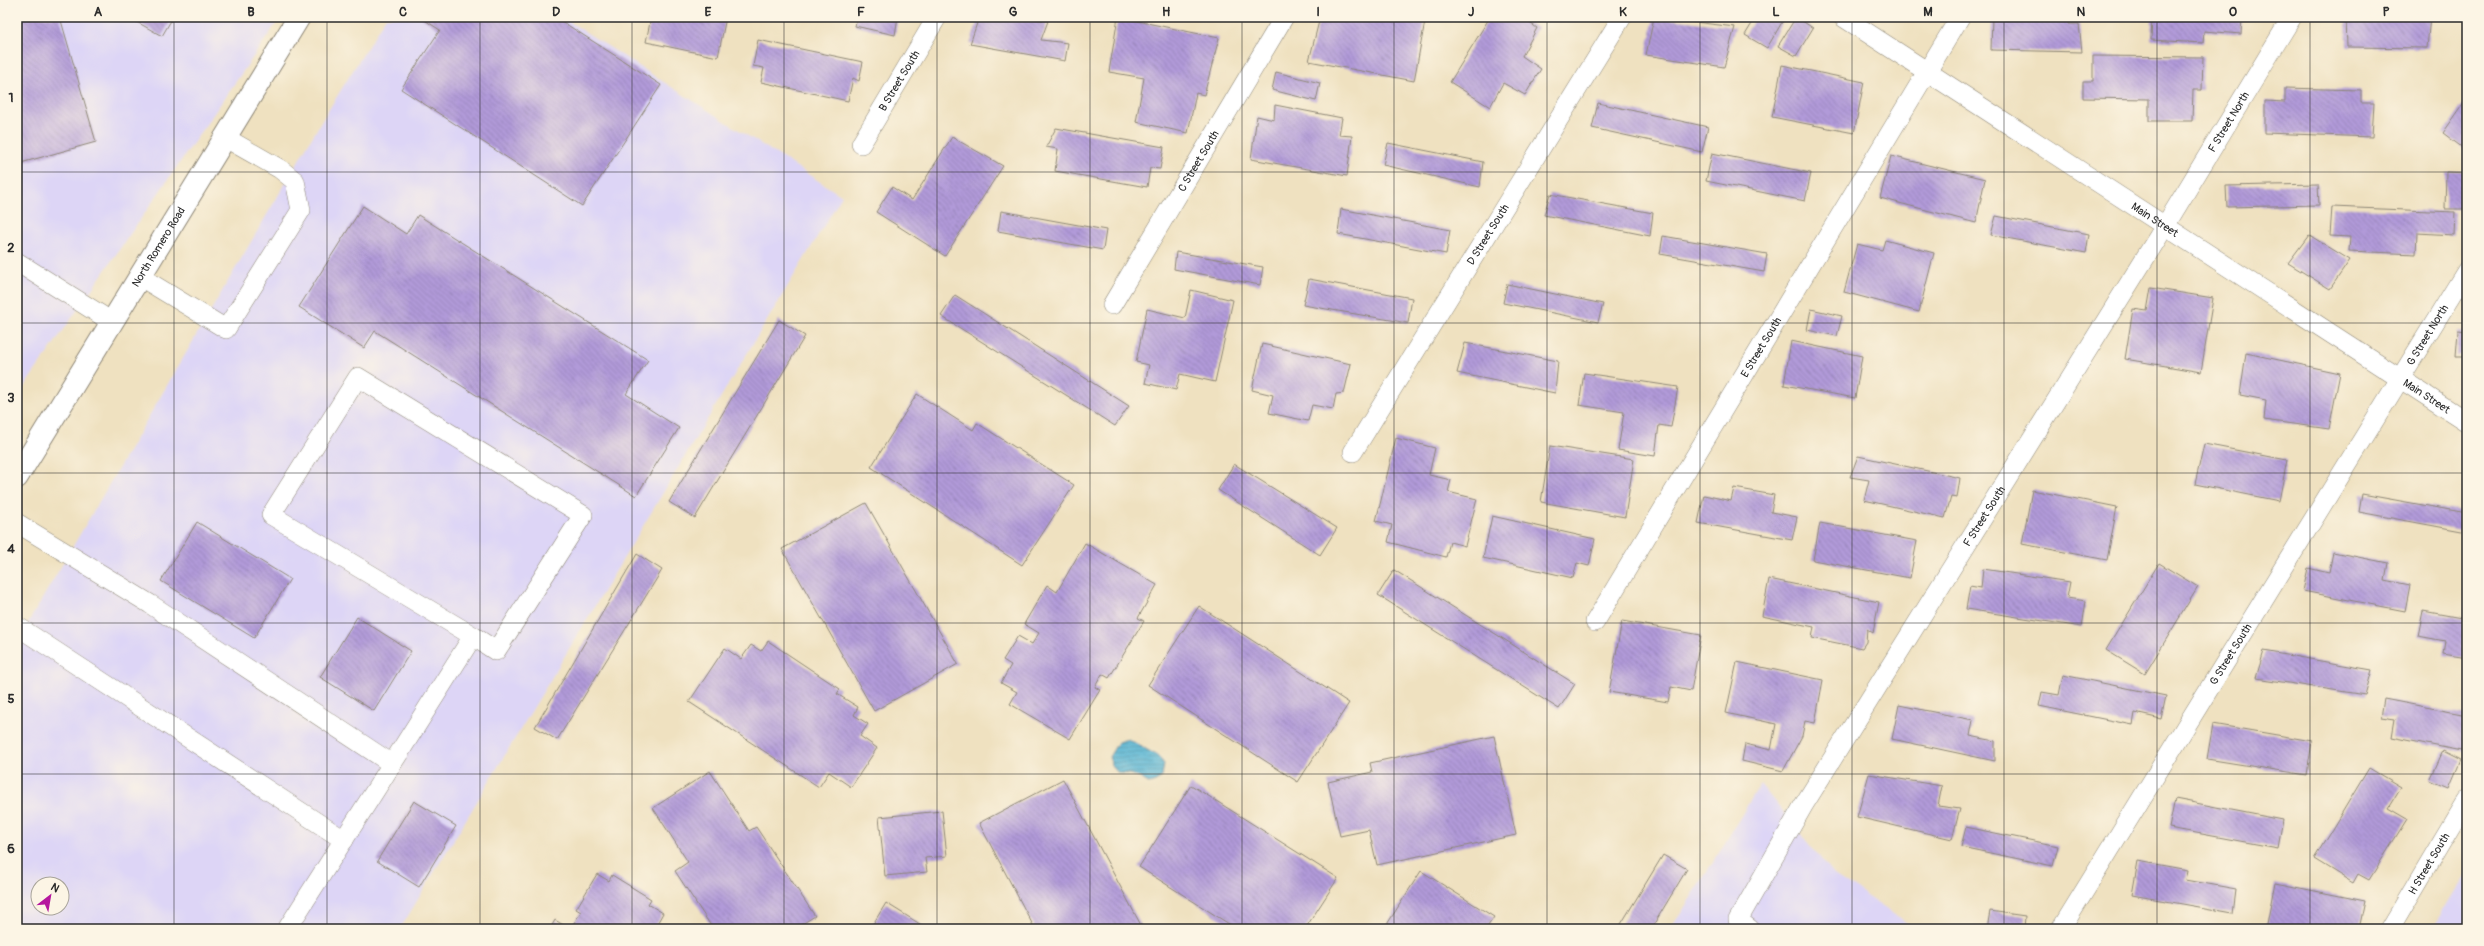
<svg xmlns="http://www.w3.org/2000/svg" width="2484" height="946" font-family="Pangolin,sans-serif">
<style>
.built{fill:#ddd5f6;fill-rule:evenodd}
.water{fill:url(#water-rules);stroke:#40707f}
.building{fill:url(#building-back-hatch)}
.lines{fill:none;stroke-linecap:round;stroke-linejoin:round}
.service-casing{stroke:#8d8676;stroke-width:20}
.tertiary-casing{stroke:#8d8676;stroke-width:24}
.service{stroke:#fff;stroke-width:19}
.tertiary{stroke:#fff;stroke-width:22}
.grid{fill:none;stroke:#2b2b2b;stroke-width:1;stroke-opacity:0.55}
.labels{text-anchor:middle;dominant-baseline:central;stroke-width:3;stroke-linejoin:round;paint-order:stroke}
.street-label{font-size:11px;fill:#2b2b2b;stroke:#fcf5e5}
.neatline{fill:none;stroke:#2b2b2b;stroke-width:1.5}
.grid-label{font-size:13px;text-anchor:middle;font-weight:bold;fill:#2b2b2b}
</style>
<defs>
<pattern id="water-rules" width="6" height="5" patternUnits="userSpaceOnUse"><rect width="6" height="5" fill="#54b4d3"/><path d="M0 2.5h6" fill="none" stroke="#4693ab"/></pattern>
<pattern id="building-back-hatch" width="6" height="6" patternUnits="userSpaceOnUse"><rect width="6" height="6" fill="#b19ad9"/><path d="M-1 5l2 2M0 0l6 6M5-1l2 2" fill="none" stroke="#907eb0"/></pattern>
</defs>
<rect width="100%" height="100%" fill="#fcf5e5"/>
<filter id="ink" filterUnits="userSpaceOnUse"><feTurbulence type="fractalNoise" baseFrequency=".025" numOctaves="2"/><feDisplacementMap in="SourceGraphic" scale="8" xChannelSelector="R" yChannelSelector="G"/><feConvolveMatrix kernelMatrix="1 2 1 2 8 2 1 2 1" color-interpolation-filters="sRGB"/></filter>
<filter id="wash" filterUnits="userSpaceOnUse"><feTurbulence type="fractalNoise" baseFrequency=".012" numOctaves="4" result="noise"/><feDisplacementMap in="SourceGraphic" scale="16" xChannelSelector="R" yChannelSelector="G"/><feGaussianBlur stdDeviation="0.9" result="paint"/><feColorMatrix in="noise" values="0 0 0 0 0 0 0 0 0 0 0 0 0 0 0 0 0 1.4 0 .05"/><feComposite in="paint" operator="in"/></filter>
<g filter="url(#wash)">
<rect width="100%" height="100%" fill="#efe1c0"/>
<g class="built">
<polygon points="17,17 272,17 278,21 17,397"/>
<path d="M386 17H562L842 196 400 929H17V642L320 124ZM38 884H62V908H38Z"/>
<polygon points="1760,784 1834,875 1916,929 1671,929 1716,858"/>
<polygon points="2467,870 2467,929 2432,929"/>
</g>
<path class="water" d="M1128 739 1158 756 1164 764 1162 777 1150 784C1145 781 1141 778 1136 776 1119 770 1117 779 1109 757L1118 742Z"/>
<g id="blocks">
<g class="building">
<polygon points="17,17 60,17 96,142 17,164"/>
<polygon points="128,17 173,17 162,36"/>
<polygon points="420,17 555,17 661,85 582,206 401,89 440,30"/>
<polygon points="651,17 726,17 718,57 646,42"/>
<polygon points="857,17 898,17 895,35 855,26"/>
<polygon points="979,17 1022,17 1048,21 1041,40 1068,43 1065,61 970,44"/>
<polygon points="1118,17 1219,38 1204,95 1196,93 1188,133 1136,122 1144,78 1109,72"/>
<polygon points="1320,17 1402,17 1425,21 1414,81 1309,61"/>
<polygon points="1490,17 1521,17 1537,28 1522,56 1541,69 1525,95 1503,83 1490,107 1450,82"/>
<polygon points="1654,17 1735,27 1724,67 1646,55"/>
<polygon points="1756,17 1785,17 1767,48 1745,35"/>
<polygon points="1796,17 1813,28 1796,56 1778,46"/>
<polygon points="1992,17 2068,17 2068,24 2079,24 2082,52 1991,50"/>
<polygon points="2152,17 2242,17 2241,34 2204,31 2203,43 2151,40"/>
<polygon points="2346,17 2430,17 2427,48 2347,47"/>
<polygon points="758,40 863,62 859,81 853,78 848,101 761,82 764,68 753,66"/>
<polygon points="2093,56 2203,57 2202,90 2193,90 2192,121 2149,121 2149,99 2083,98 2083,81 2093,81"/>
<polygon points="1782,65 1864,82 1854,133 1772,117"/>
<polygon points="1276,72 1320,83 1316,101 1272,90"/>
<polygon points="2285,88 2361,90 2361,103 2374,103 2372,137 2265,133 2265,101 2285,102"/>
<polygon points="2467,99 2467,151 2443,133"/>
<polygon points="1598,103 1708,127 1702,152 1592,128"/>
<polygon points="1275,105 1342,118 1339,135 1352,136 1347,176 1251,159 1257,116 1274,120"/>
<polygon points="1056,128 1164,147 1160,169 1150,168 1147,187 1055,171 1058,149 1046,147"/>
<polygon points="952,137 1003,166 945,256 876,212 892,187 912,200"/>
<polygon points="1388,143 1483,162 1480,187 1383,165"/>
<polygon points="1712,153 1811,173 1805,201 1706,181"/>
<polygon points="1891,156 1985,179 1976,223 1880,198"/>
<polygon points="2446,172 2467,173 2467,209 2445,209"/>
<polygon points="2318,184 2319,205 2227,207 2226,186"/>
<polygon points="1550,194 1653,213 1650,236 1544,215"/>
<polygon points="363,206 406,234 418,215 648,360 626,394 679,428 636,496 375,331 364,348 299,307"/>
<polygon points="2332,207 2455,212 2454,235 2417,233 2416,254 2349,251 2350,237 2330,236"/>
<polygon points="1341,209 1450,230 1446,254 1338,234"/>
<polygon points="1001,211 1106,230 1103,250 998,231"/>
<polygon points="1996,216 2089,234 2086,253 1991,235"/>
<polygon points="2309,235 2350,260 2330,289 2288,263"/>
<polygon points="1663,236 1767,254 1764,272 1660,254"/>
<polygon points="1885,240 1934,253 1919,312 1844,292 1857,244 1882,250"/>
<polygon points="1176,252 1263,267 1260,285 1174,269"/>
<polygon points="1309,279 1412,298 1408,323 1303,305"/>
<polygon points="1507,284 1603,304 1598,322 1503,303"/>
<polygon points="2151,288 2213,298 2201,372 2125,359 2133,309 2147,311"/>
<polygon points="1191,290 1233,300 1215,382 1180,374 1176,390 1145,383 1149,365 1136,362 1147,309 1185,318"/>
<polygon points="955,295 1129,406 1115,426 941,316"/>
<polygon points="1811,309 1842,316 1837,336 1807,330"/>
<polygon points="779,320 805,336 695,518 669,502"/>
<polygon points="2458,331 2467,332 2467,356 2456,356"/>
<polygon points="1791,341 1862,356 1855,398 1784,385"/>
<polygon points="1465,343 1558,361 1555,393 1457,373"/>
<polygon points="1262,344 1351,364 1344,393 1336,394 1333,409 1312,405 1308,421 1269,413 1273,395 1252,390"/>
<polygon points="2246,353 2340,373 2329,429 2264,420 2266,400 2240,395"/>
<polygon points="1584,373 1678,387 1671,427 1659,425 1655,456 1618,450 1624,412 1579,405"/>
<polygon points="917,394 973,430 977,423 1074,485 1022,565 871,467"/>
<polygon points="1396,438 1435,448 1429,475 1451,480 1448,492 1477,499 1465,546 1450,542 1446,557 1388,542 1392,525 1376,521"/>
<polygon points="2204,444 2287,460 2279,501 2195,484"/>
<polygon points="1550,446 1634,459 1625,517 1541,502"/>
<polygon points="1858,456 1960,478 1957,498 1951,497 1945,518 1864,500 1869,480 1850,477"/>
<polygon points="1234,464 1337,528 1320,555 1218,490"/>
<polygon points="1734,488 1774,495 1771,512 1797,517 1792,540 1698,523 1704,495 1731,501"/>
<polygon points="2032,490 2117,507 2107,560 2022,544"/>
<polygon points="2362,494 2467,513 2467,532 2359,512"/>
<polygon points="866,503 958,664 874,711 782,549"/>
<polygon points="1492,516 1595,539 1589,566 1577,563 1573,578 1483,558"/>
<polygon points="197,522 290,579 254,638 161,581"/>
<polygon points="1820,523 1917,541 1910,578 1813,560"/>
<polygon points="1085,543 1157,585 1138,618 1144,621 1109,678 1102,674 1095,687 1100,690 1070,739 1010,704 1017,692 1001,683 1011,665 1003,660 1018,636 1032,644 1039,633 1024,624 1047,585 1057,592"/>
<polygon points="2333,552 2388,563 2385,580 2410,585 2405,611 2303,591 2308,568 2329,573"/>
<polygon points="637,554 662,570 557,740 535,727"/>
<polygon points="2159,563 2198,587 2145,674 2106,650"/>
<polygon points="1983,569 2070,582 2067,598 2086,601 2082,627 1966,609 1970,586 1981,588"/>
<polygon points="1394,570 1575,684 1559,709 1378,595"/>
<polygon points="1769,579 1879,602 1873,633 1867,629 1866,642 1862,648 1812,638 1814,627 1762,616"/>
<polygon points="1199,606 1349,703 1298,782 1148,685"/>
<polygon points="2423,611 2467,619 2467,658 2443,654 2445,641 2418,636"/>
<polygon points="357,617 411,651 374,711 320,677"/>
<polygon points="1622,621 1701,635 1691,691 1671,687 1668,702 1609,692"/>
<polygon points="768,641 840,689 837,694 858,707 854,715 868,724 860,736 877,748 851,787 829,772 819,787 689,702 725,648 741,659 751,645 761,651"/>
<polygon points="2264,651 2372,670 2365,695 2256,678"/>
<polygon points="1737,662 1823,680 1815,723 1805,721 1802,736 1783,771 1742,761 1745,744 1771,750 1776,724 1726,713"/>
<polygon points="2063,675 2166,696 2161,719 2135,713 2133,725 2039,706 2042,692 2059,695"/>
<polygon points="2384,699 2467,715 2466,752 2392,737 2395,719 2381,717"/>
<polygon points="1899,705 1973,720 1970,736 1995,741 1995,761 1892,739"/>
<polygon points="2213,724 2312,741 2307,775 2207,759"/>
<polygon points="1494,736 1516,835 1377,865 1369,830 1340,836 1328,782 1372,772 1370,763"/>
<polygon points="2443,751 2461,760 2449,788 2430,780"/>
<polygon points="2369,768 2401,787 2388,808 2407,819 2369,880 2358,874 2353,883 2314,859"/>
<polygon points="710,771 749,831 756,827 815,916 794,929 713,929 675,871 688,862 653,808"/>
<polygon points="1869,774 1942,786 1938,806 1960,809 1952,839 1857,817"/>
<polygon points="1063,779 1143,929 1035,929 979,823"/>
<polygon points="1191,785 1338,878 1305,929 1237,929 1139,867"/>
<polygon points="2175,799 2283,820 2278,848 2169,828"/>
<polygon points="414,801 456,826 419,887 377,861"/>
<polygon points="942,811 947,856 925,858 927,872 885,876 879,817"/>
<polygon points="1966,827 2058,846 2053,866 1961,847"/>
<polygon points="1663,855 1687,869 1651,929 1618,929"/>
<polygon points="2138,861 2188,870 2186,880 2236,889 2233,913 2132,895"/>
<polygon points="1421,871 1494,917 1486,929 1384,929"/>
<polygon points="597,874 609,881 612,875 651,899 648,904 663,913 654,929 570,929 581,912 576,909"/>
<polygon points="2275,883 2365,901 2359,929 2266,929"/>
<polygon points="886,903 928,929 870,929"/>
<polygon points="1990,911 2025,916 2024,929 1987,929"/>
<polygon points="555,920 570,929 550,929"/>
</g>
</g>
</g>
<g filter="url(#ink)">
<use href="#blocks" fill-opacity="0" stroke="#8d8676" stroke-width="1"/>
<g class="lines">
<g class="service-casing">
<g id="service">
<path id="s1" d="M1843 17 2467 422"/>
<path id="s2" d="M861 144 937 17"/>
<polyline points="17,262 112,322"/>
<polyline points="139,276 226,329 301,210 295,181 280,169 224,137"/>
<path id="s3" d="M1112 305 1284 17"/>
<path id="s4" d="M1353 452 1622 17"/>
<polyline points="17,523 150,604 392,764 287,929"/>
<path id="s5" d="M1595 622 1960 17"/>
<polyline points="17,626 344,840"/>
<polyline points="392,764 473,636 496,651 583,515 358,377 271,515 473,636"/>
<path id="s6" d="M1750 929 1738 920 1803 806 2165 226 2292 17"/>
<path id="s7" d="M2061 929 2467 270"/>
<path id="s8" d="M2390 929 2467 799"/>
</g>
</g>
<g class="tertiary-casing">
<g id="tertiary">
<path id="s9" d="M17 477 299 17"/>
</g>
</g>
<use href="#service" class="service"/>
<use href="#tertiary" class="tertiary"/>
</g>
</g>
<path class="grid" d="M174 17V929M327 17V929M480 17V929M632 17V929M784 17V929M937 17V929M1090 17V929M1242 17V929M1394 17V929M1547 17V929M1700 17V929M1852 17V929M2004 17V929M2157 17V929M2310 17V929M17 172H2467M17 323H2467M17 473H2467M17 623H2467M17 774H2467"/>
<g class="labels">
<g class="street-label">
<text stroke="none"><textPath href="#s2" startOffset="74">B Street South</textPath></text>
<text stroke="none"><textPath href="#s6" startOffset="952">F Street North</textPath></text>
<text stroke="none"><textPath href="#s3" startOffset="168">C Street South</textPath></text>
<text stroke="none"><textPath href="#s1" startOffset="372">Main Street</textPath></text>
<text stroke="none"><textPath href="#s4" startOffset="256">D Street South</textPath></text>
<text stroke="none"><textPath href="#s9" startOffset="270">North Romero Road</textPath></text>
<text stroke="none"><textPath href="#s7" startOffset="698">G Street North</textPath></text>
<text stroke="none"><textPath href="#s5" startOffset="321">E Street South</textPath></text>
<text stroke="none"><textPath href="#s1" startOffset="696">Main Street</textPath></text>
<text stroke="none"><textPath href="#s6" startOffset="488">F Street South</textPath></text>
<text stroke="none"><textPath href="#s7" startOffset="323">G Street South</textPath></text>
<text stroke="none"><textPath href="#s8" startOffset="76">H Street South</textPath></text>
</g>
</g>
<rect width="2484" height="946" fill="none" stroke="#fcf5e5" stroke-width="44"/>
<g transform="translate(50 896) rotate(31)"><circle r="19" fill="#fcf5e5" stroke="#a8a49b"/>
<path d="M0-3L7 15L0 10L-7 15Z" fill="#b5179e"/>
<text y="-6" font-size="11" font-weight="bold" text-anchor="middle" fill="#2b2b2b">N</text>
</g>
<rect x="22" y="22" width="2440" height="902" class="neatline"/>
<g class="grid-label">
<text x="98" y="16">A</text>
<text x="251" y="16">B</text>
<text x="403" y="16">C</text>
<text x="556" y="16">D</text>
<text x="708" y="16">E</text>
<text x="861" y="16">F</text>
<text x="1013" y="16">G</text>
<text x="1166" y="16">H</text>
<text x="1318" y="16">I</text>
<text x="1471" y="16">J</text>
<text x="1623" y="16">K</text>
<text x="1776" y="16">L</text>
<text x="1928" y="16">M</text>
<text x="2081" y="16">N</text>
<text x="2233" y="16">O</text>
<text x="2386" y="16">P</text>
<text x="11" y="102">1</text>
<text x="11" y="252">2</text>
<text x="11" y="402">3</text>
<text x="11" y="553">4</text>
<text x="11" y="703">5</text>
<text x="11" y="853">6</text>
</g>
</svg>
